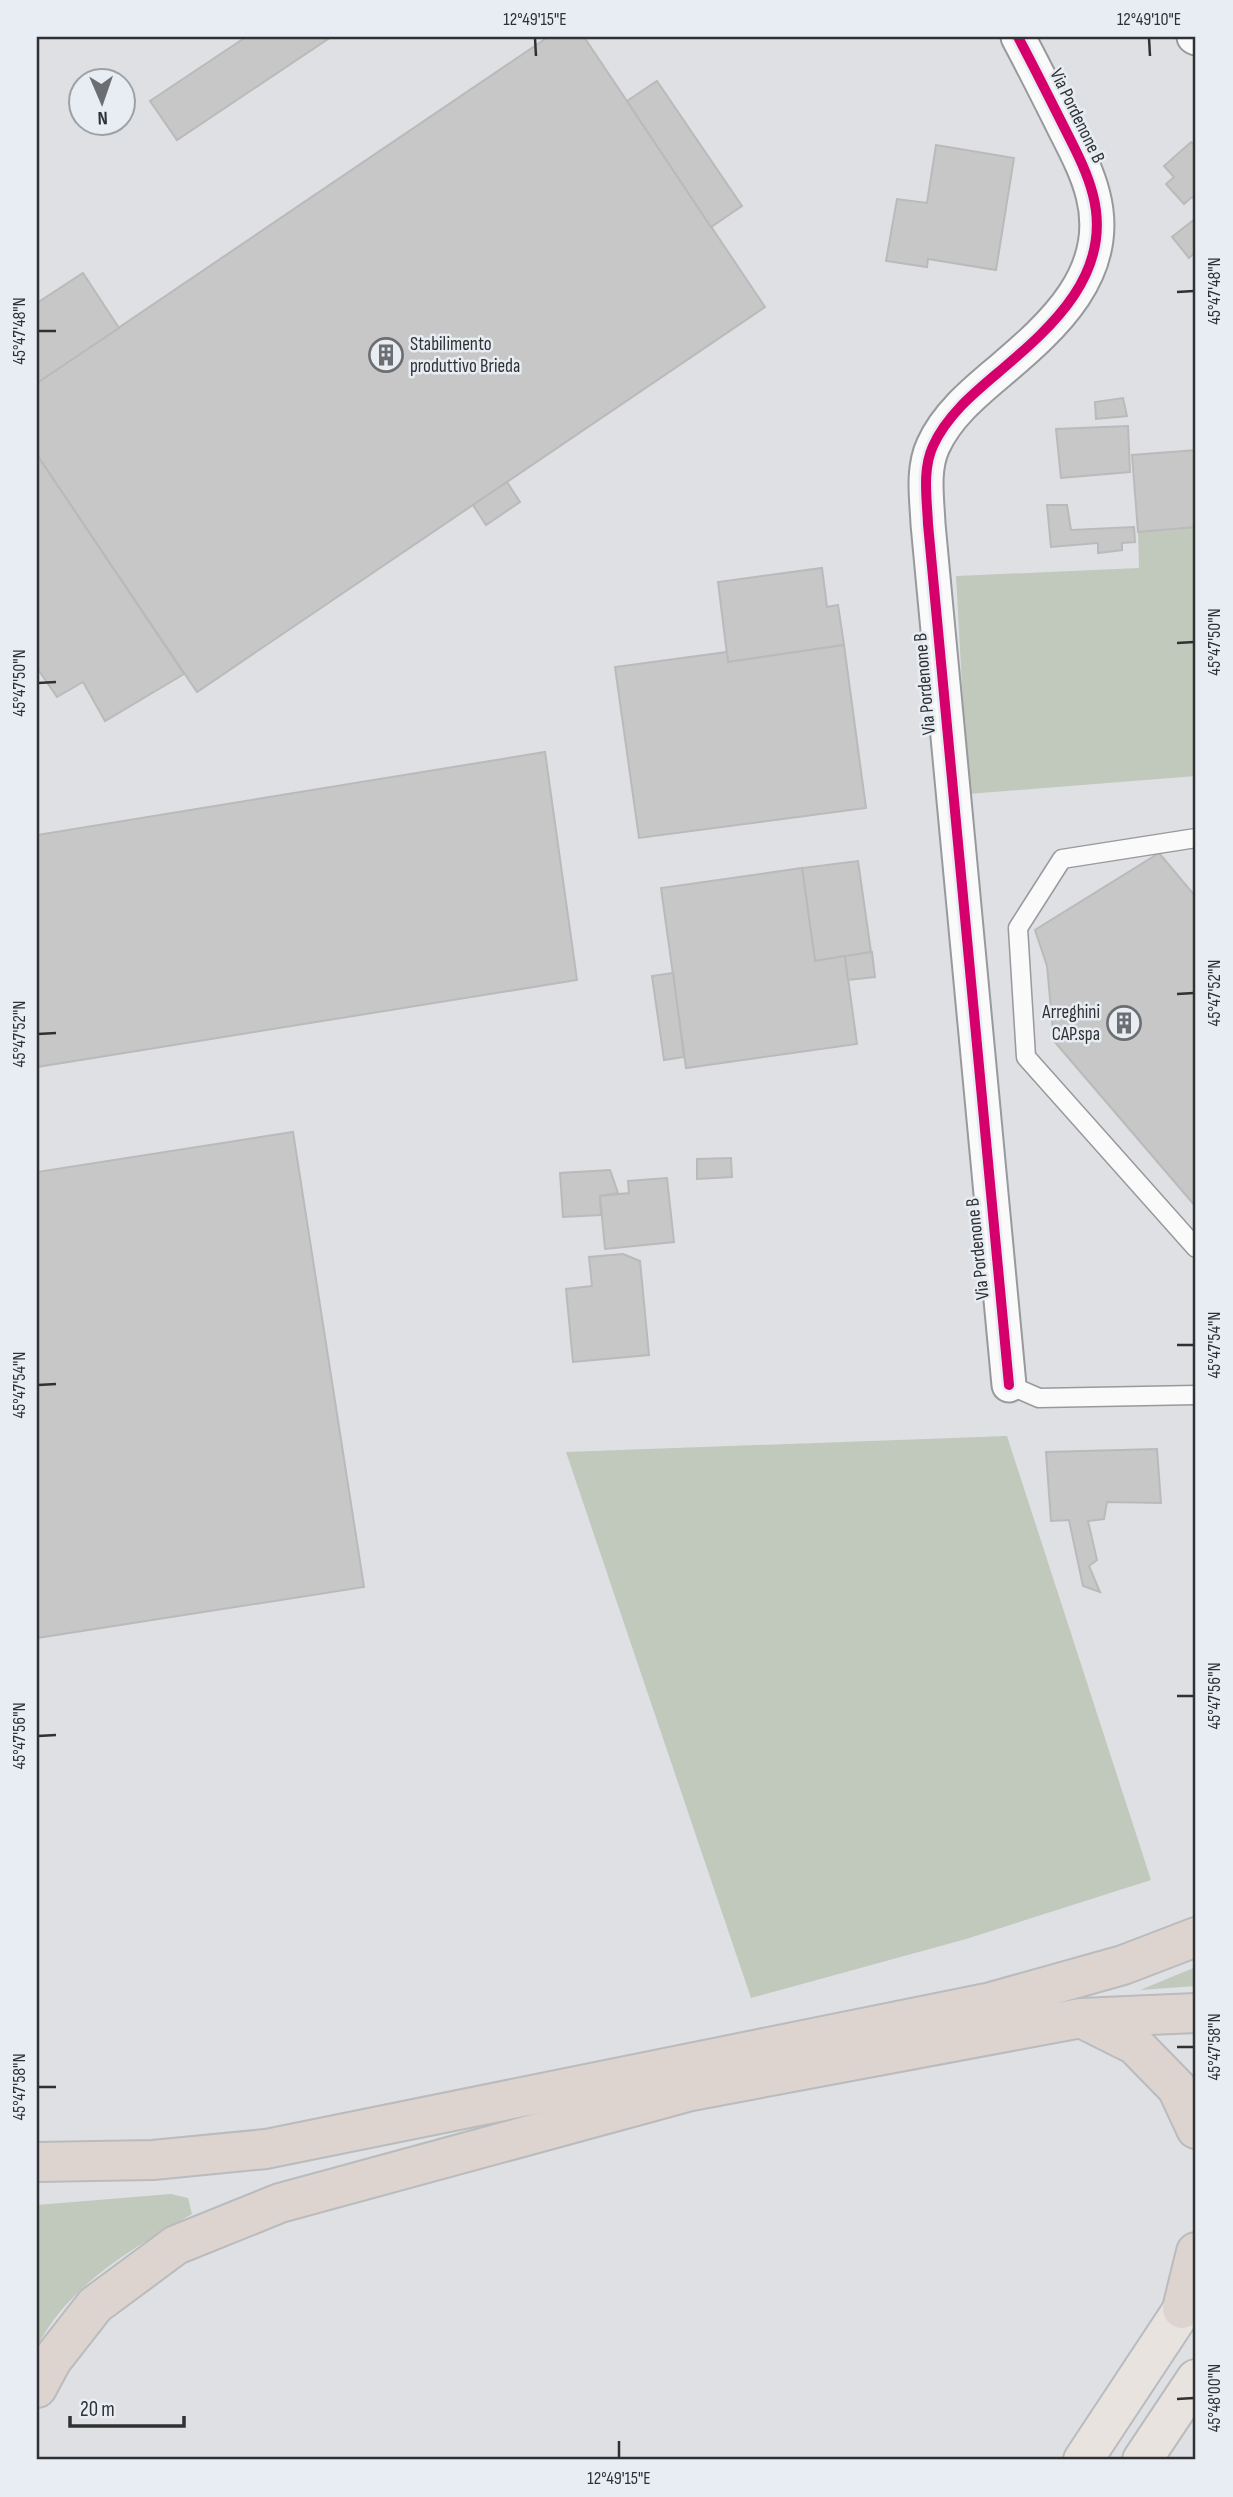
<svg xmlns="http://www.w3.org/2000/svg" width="1233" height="2497" font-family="'Sofia Sans Condensed',sans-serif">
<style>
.green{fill:#c1c8bc}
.building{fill:#c7c7c8;stroke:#bababa;stroke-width:2}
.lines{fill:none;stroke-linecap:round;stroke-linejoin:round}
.service-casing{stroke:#98999c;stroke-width:21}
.minor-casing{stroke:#98999c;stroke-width:37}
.primary-casing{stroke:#babbbd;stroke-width:42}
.motorway-casing{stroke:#babbbd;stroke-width:42}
.service{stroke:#fafafb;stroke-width:18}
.minor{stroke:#fafafb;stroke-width:33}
.primary{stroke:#e9e3e0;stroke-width:38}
.motorway{stroke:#ddd4cf;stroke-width:38}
.cycleway-casing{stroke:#e8edf4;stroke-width:15}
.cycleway{stroke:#d6006c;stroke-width:10}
.ticks{fill:none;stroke:#2f3133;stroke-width:2.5}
.labels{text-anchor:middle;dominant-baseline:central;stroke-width:5;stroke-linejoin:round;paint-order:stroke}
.street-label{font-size:19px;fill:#2f3133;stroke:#e8edf4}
.poi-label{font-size:19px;fill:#2f3133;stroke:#e8edf4;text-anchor:start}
.neatline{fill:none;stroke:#2f3133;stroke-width:2.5}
.ticks-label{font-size:18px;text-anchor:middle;fill:#2f3133}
</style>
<rect width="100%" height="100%" fill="#dee0e3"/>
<g class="green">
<polygon points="1196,526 1196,776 968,794 956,576 1139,568 1138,532"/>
<polygon points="1007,1436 1151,1880 966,1939 751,1998 566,1452"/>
<polygon points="1196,1967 1196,1986 1140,1990"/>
<path d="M171 2194 188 2198 192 2214C134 2247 68 2285 37 2347V2205Z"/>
</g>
<g class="building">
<polygon points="246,37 331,37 177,140 150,101"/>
<polygon points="548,37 584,37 765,307 197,692 37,455 37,383"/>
<polygon points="657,81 742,206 711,227 627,101"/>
<polygon points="1191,142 1196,147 1196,201 1192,197 1184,204 1166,184 1174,177 1164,166"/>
<polygon points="936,145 1014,158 996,270 928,259 927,267 886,261 897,199 927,203"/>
<polygon points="1196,218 1196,252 1189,258 1172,237"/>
<polygon points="83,273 119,328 37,383 37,303"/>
<polygon points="1123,398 1127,416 1096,419 1095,402"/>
<polygon points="1128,426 1130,472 1061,478 1056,429"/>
<polygon points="1196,450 1196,527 1138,532 1132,455"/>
<polygon points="37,455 184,674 105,721 83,682 57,697 37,668"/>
<polygon points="507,482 520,502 486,525 473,505"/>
<polygon points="1047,505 1067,505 1071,530 1134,527 1135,542 1122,543 1122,550 1098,553 1098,543 1051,547"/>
<polygon points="822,568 827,607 838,605 844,645 728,662 718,582"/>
<polygon points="844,645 866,808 639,838 615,667 727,652 728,662"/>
<polygon points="545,752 577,980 37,1067 37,835"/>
<polygon points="1159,853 1196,897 1196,1207 1054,1041 1047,966 1035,930"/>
<polygon points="858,861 871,952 815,961 802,868"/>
<polygon points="802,868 815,961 845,956 857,1044 686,1068 661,888"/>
<polygon points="872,952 875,977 848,980 845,956"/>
<polygon points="673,973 684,1057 664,1060 652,976"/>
<polygon points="293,1132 364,1587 37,1638 37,1172"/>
<polygon points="731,1158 732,1177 697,1179 697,1159"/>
<polygon points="610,1170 618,1193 600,1196 601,1215 563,1217 560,1173"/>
<polygon points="667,1178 674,1242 605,1249 600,1196 629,1193 628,1181"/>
<polygon points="623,1254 640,1261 649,1355 573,1362 566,1289 592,1286 589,1257"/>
<polygon points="1157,1449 1161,1503 1107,1502 1104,1519 1088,1521 1097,1560 1089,1566 1100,1592 1083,1586 1069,1520 1051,1521 1046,1452"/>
</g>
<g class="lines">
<g class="service-casing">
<g id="service">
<polyline points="1196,838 1062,859 1018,928 1026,1057 1196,1248"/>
<polyline points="1009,1385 1039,1398 1196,1395"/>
</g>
</g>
<g class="minor-casing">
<g id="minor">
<polyline points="1194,37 1196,38"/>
<path d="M1009 1385 928 524C927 499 922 470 933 446 947 415 974 393 1000 371 1053 326 1113 273 1093 195 1087 171 1075 149 1064 127 1049 97 1034 67 1018 37"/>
</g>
</g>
<g class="primary-casing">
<g id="primary">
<polyline points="1083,2460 1196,2289"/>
<polyline points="1142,2460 1196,2379"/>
</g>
</g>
<g class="motorway-casing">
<g id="motorway">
<polyline points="1083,2019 1135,2045 1177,2088 1196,2129"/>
<polyline points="37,2162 153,2160 266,2149 991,2002 1123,1965 1196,1937"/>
<polyline points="1182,2309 1196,2252"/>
<polyline points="37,2388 52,2360 95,2305 176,2245 280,2203 691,2091 1081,2018 1196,2013"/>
</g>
</g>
<use href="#service" class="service"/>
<use href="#minor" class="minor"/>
<use href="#primary" class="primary"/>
<use href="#motorway" class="motorway"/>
<g class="cycleway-casing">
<path id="cycleway" d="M1009 1385 928 524C927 499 922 470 933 446 947 415 974 393 1000 371 1053 326 1113 273 1093 195 1087 171 1075 149 1064 127 1049 97 1034 67 1018 37"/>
</g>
<use href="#cycleway" class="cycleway"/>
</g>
<path class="ticks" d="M535 38 536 56M1149 38 1150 56M1177 292 1194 291M38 331H56M1177 643 1194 642M38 683 56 682M1177 994 1194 993M38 1034 56 1033M1177 1345H1194M38 1385 56 1384M1177 1696H1194M38 1736 56 1735M1177 2047H1194M38 2087H56M1177 2399 1194 2398M619 2441V2458"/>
<defs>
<g id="building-ring" transform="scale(1.75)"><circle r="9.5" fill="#e8edf4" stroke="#6c6e71" stroke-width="1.5"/><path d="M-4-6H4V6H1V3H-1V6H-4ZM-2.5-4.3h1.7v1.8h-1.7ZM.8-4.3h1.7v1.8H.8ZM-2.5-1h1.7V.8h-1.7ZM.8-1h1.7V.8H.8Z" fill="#6c6e71"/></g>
</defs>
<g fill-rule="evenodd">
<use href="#building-ring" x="386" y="355"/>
<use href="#building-ring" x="1124" y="1023"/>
</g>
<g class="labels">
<g class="street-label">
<text transform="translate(1077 116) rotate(64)">Via Pordenone B</text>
<text transform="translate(925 684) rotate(-95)">Via Pordenone B</text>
<text transform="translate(978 1249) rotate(-96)">Via Pordenone B</text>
</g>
<g class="poi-label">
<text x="410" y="344">Stabilimento<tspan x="410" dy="22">produttivo Brieda</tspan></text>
<text x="1100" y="1012" text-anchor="end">Arreghini<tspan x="1100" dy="22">CAP.spa</tspan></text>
</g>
</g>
<rect width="1233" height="2497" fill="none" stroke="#e8edf4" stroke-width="77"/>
<g transform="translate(102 102) rotate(178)"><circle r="33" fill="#e8edf4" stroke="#9ea2a7" stroke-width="2"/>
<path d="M0-5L12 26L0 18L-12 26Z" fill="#6c6e71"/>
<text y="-10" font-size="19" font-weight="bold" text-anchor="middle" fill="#2f3133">N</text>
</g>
<path d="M70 2416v10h114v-10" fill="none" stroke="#2f3133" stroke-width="3.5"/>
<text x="80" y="2416" font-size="21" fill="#2f3133" stroke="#e8edf4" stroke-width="5" paint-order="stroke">20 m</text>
<rect x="38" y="38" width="1156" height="2420" class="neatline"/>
<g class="ticks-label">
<text x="535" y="25">12°49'15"E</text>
<text x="1149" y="25">12°49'10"E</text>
<text transform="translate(1214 291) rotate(-90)" y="6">45°47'48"N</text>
<text transform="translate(19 331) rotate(-90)" y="6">45°47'48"N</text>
<text transform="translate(1214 642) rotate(-90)" y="6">45°47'50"N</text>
<text transform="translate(19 683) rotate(-90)" y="6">45°47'50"N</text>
<text transform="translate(1214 993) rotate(-90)" y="6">45°47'52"N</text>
<text transform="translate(19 1034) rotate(-90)" y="6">45°47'52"N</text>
<text transform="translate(1214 1345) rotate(-90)" y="6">45°47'54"N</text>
<text transform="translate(19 1385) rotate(-90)" y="6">45°47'54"N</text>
<text transform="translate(1214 1696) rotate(-90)" y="6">45°47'56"N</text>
<text transform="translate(19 1736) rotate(-90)" y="6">45°47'56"N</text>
<text transform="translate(1214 2047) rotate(-90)" y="6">45°47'58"N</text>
<text transform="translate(19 2087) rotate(-90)" y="6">45°47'58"N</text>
<text transform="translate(1214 2398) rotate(-90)" y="6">45°48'00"N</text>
<text x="619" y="2484">12°49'15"E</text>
</g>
</svg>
